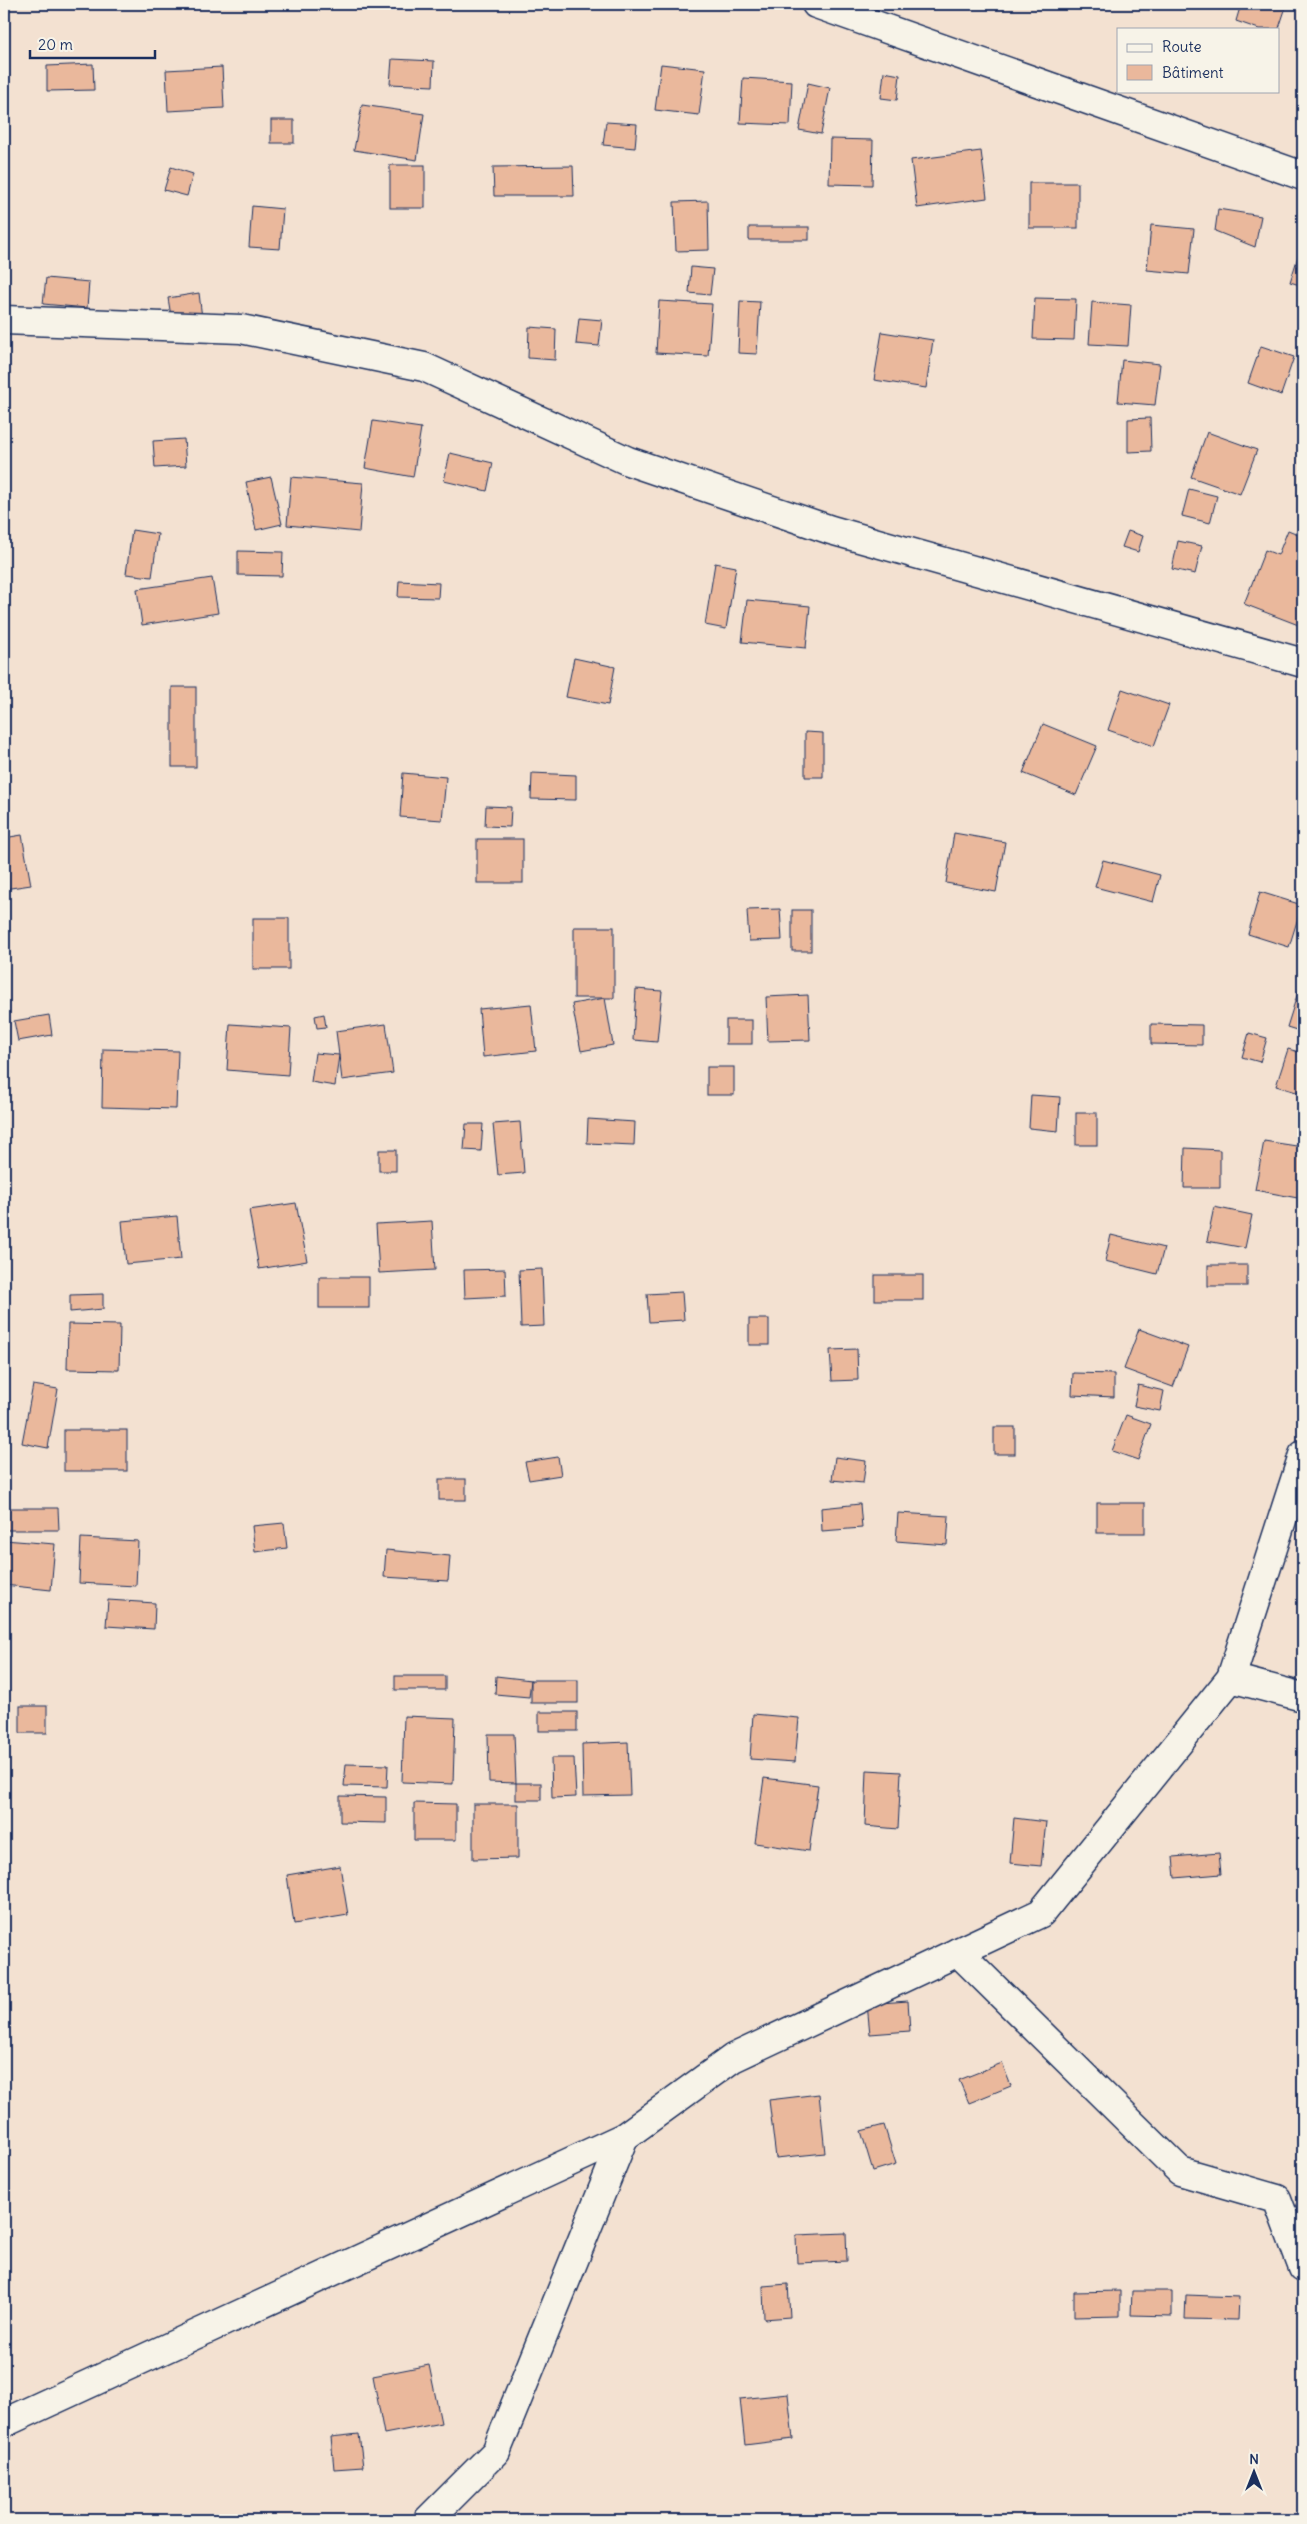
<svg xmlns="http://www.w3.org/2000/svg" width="1307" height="2524" font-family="Delius,sans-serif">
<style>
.building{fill:#eab89c;stroke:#1b2f5e}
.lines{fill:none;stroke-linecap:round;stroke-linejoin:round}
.street-casing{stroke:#1b2f5e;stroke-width:31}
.street{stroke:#f7f3e8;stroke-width:28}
</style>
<rect width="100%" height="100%" fill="#f3e1d1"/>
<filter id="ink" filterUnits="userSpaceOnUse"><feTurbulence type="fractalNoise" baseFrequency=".02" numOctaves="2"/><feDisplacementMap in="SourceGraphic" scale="10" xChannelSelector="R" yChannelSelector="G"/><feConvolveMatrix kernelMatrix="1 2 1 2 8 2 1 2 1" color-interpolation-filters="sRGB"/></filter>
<g filter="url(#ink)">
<g class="building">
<polygon points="1241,4 1287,4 1278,31 1278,29 1259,29 1236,21"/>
<polygon points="392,59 434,61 433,86 390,84"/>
<polygon points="93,64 94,90 47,91 47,66"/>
<polygon points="661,64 705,69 699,115 655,110"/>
<polygon points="222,67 224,108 168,111 166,70"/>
<polygon points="884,72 900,75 897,100 881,98"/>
<polygon points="743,78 792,81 790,125 740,123"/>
<polygon points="808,83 830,88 821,134 799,130"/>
<polygon points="362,105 424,114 417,160 354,150"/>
<rect x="271" y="120" width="23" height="23"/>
<polygon points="606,122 637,124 635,148 603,145"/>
<polygon points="830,139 873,140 872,185 829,184"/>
<polygon points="981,151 987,198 917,208 911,160"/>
<rect x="390" y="165" width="35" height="43"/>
<polygon points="573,166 574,196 494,196 493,167"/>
<polygon points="171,167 193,174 187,196 164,190"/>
<rect x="1029" y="183" width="49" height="45"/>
<polygon points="708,201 709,250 676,251 674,202"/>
<polygon points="252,206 283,209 280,249 249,247"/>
<polygon points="1218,209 1261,216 1255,247 1215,231"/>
<polygon points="1151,225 1194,229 1189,274 1147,270"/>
<rect x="749" y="227" width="60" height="13"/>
<polygon points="1303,241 1303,286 1290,282"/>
<polygon points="691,267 713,269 710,295 689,293"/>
<polygon points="46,278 89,282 87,308 43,304"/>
<polygon points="199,293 202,318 172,322 168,298"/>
<polygon points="1035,298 1076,299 1074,340 1033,339"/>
<polygon points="659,301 712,304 708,356 656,353"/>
<polygon points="740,301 760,302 757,354 738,353"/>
<polygon points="1092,302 1131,305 1128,346 1089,344"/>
<polygon points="579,318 602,320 599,346 576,344"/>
<polygon points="529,327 556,329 555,360 528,358"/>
<polygon points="882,332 933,340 926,388 874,380"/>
<polygon points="1261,346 1294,357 1281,395 1248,383"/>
<polygon points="1122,360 1160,364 1155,405 1118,402"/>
<polygon points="1150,418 1151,451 1128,452 1128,419"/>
<polygon points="373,421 421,428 413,477 365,468"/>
<polygon points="1207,432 1257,450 1240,494 1191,477"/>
<polygon points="184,439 186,466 155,468 153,441"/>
<polygon points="450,453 493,463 487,491 444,481"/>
<polygon points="271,477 282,524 256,530 246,482"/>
<polygon points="291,477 363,483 359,532 287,525"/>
<polygon points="1189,489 1217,496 1210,523 1182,516"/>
<polygon points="132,530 158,534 152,577 126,574"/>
<polygon points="1288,530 1303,536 1303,619 1301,626 1244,604 1265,550 1278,555"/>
<polygon points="1128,531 1143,536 1138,552 1122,547"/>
<polygon points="1178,541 1202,546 1195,574 1172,569"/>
<polygon points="238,551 283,552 282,576 238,575"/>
<polygon points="715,563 736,567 726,629 705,625"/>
<polygon points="212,578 218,613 142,625 137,589"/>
<polygon points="399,581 439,583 438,598 398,597"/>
<polygon points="747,600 810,606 806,648 742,642"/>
<polygon points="574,658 615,667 608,705 566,697"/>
<rect x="172" y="687" width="24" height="80"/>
<polygon points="1122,689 1169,705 1154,746 1108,730"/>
<polygon points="1043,724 1097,746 1076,795 1023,773"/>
<polygon points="805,732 823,733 823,777 805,777"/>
<polygon points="403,773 446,777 442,820 400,817"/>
<polygon points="532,773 576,775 576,800 531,799"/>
<polygon points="486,806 511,807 510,827 485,826"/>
<polygon points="954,833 1005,842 996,892 946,883"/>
<polygon points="22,835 31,885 4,889 4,838"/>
<rect x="477" y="839" width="46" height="44"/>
<polygon points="1103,860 1160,875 1153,902 1095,887"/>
<polygon points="1260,892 1302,905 1289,947 1248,934"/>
<polygon points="780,909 782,940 749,941 747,910"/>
<rect x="792" y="910" width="19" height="41"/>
<rect x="253" y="918" width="36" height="51"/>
<rect x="574" y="927" width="40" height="71"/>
<polygon points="636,989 662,991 657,1042 633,1040"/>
<polygon points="1299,989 1303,991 1303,1032 1287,1027"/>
<polygon points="808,995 810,1040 768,1041 766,997"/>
<polygon points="605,998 613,1045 581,1051 572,1004"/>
<polygon points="531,1004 536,1051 483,1057 479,1009"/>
<polygon points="324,1014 326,1027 317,1028 315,1016"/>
<polygon points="49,1015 52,1035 18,1041 14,1021"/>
<rect x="726" y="1020" width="26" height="24"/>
<polygon points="230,1024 291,1028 288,1075 227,1070"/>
<polygon points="386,1024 393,1073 342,1080 336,1031"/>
<polygon points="1151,1024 1202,1025 1202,1045 1151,1044"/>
<polygon points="1249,1033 1267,1038 1260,1062 1242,1057"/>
<polygon points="103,1049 178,1051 176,1109 102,1107"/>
<polygon points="1288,1049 1303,1053 1303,1094 1276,1086"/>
<polygon points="315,1053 339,1055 335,1086 311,1082"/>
<rect x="707" y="1067" width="27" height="28"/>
<polygon points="1031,1095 1060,1097 1058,1131 1029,1128"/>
<rect x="1076" y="1113" width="21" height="32"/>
<polygon points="588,1119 635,1122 634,1145 587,1143"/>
<polygon points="520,1122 524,1173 498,1175 493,1124"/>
<polygon points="466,1124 483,1124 481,1151 464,1150"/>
<polygon points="1264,1141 1303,1147 1303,1199 1255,1190"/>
<polygon points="1185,1148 1220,1150 1220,1188 1184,1188"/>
<rect x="379" y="1150" width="17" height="21"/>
<polygon points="296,1203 307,1261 259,1269 249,1210"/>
<polygon points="1214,1207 1252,1215 1245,1248 1207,1241"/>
<polygon points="177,1216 181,1259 126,1264 122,1221"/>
<polygon points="432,1221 435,1270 379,1273 376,1224"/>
<polygon points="1111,1235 1164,1248 1157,1274 1105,1261"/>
<rect x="1208" y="1265" width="39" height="21"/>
<polygon points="505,1269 506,1296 465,1298 464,1270"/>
<polygon points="542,1269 544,1326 521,1327 519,1270"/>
<rect x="875" y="1275" width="48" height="25"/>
<rect x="319" y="1277" width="50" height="31"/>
<polygon points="682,1292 684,1320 649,1322 647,1294"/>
<polygon points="103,1294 103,1309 70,1312 70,1295"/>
<rect x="749" y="1319" width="20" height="26"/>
<polygon points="68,1324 120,1325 119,1370 67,1369"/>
<polygon points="1139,1329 1188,1347 1173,1387 1124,1369"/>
<polygon points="857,1349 858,1380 832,1381 830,1350"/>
<polygon points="1073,1373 1114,1374 1114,1397 1072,1395"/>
<polygon points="33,1385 58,1389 48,1448 22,1443"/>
<polygon points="1138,1385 1164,1391 1160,1411 1134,1406"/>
<polygon points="1126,1415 1151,1424 1138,1460 1112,1451"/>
<rect x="994" y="1427" width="21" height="27"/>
<rect x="64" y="1430" width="63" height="41"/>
<polygon points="558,1457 561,1475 529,1480 525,1462"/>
<polygon points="835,1457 866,1461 863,1483 832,1480"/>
<rect x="439" y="1479" width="27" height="21"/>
<rect x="1097" y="1503" width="48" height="30"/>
<polygon points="860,1504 862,1528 822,1531 821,1508"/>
<polygon points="6,1508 58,1508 59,1530 6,1530"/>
<polygon points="898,1513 949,1516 947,1545 896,1541"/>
<polygon points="284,1523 287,1548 255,1552 252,1526"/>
<polygon points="81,1538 138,1541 136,1586 79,1583"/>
<polygon points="4,1540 55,1544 51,1590 4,1585"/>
<polygon points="386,1550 450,1556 448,1581 384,1577"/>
<polygon points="108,1600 155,1603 154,1629 106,1626"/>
<rect x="395" y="1676" width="50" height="14"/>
<polygon points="496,1676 531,1680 529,1697 495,1694"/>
<rect x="531" y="1680" width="47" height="23"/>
<rect x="20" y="1706" width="27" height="27"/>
<rect x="539" y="1712" width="38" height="19"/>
<polygon points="753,1714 799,1718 795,1762 750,1759"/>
<polygon points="404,1716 455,1718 453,1784 402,1782"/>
<polygon points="488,1734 514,1734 516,1783 489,1782"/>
<polygon points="628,1742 630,1795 583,1796 582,1744"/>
<polygon points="551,1758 574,1758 576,1797 552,1798"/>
<polygon points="346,1764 388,1765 387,1787 344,1786"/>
<polygon points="867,1770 901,1772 898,1829 865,1826"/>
<polygon points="764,1778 818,1785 809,1851 755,1843"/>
<rect x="516" y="1783" width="25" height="17"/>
<polygon points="340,1796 386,1797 386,1823 340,1822"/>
<polygon points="414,1803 456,1804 456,1840 414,1840"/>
<polygon points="473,1804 518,1804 518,1858 473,1859"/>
<polygon points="1014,1818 1046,1822 1041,1866 1010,1863"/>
<polygon points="1219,1853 1221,1874 1175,1878 1173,1857"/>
<polygon points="340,1866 348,1915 294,1924 287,1875"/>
<polygon points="908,2001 910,2031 870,2034 867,2004"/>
<polygon points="1002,2063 1011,2086 969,2103 959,2080"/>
<polygon points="819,2094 825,2153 776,2158 769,2100"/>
<polygon points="884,2125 896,2164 873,2171 861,2131"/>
<polygon points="846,2233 847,2261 797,2263 796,2235"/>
<polygon points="788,2284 790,2317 764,2319 763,2286"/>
<polygon points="1120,2291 1120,2316 1074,2317 1074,2292"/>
<polygon points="1132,2291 1172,2291 1172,2316 1131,2315"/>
<polygon points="1186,2295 1239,2297 1238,2320 1185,2319"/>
<polygon points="429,2365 441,2423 384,2434 373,2376"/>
<polygon points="788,2394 793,2439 745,2445 740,2399"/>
<polygon points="359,2434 363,2467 334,2469 331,2437"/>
</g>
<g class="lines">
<g class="street-casing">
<g id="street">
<polyline points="816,4 1303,176"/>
<polyline points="4,320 241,329 424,367 628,461 831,530 1303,663"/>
<polyline points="1231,1678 1303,1697"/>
<polyline points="958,1952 1180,2171 1277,2199 1303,2268"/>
<polyline points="4,2423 624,2137 733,2058 1041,1913 1231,1678 1303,1455"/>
<polyline points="428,2520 496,2452 624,2137"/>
</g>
</g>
<use href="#street" class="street"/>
</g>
</g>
<rect width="1307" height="2524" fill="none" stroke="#f7f3e8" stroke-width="20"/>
<rect x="10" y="10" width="1287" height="2504" fill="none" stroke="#1b2f5e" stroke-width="2" filter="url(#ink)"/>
<rect x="1117" y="28" width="162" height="65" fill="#f7f3e8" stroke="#9fa5b1"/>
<rect x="1127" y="44" width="25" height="8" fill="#f7f3e8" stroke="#9fa5b1"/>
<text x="1162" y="52" font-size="15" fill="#1b2f5e">Route</text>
<rect x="1127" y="65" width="25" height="15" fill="#eab89c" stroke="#9fa5b1"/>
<text x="1162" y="78" font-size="15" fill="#1b2f5e">Bâtiment</text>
<g transform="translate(1254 2472)" stroke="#f7f3e8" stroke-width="4" paint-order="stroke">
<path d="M0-4L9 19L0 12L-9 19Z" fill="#1b2f5e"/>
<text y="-8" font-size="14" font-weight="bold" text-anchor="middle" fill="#1b2f5e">N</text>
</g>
<path d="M30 50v8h125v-8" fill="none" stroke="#1b2f5e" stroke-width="2.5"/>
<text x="38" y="50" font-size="15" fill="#1b2f5e" stroke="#f7f3e8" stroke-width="4" paint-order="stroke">20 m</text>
</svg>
